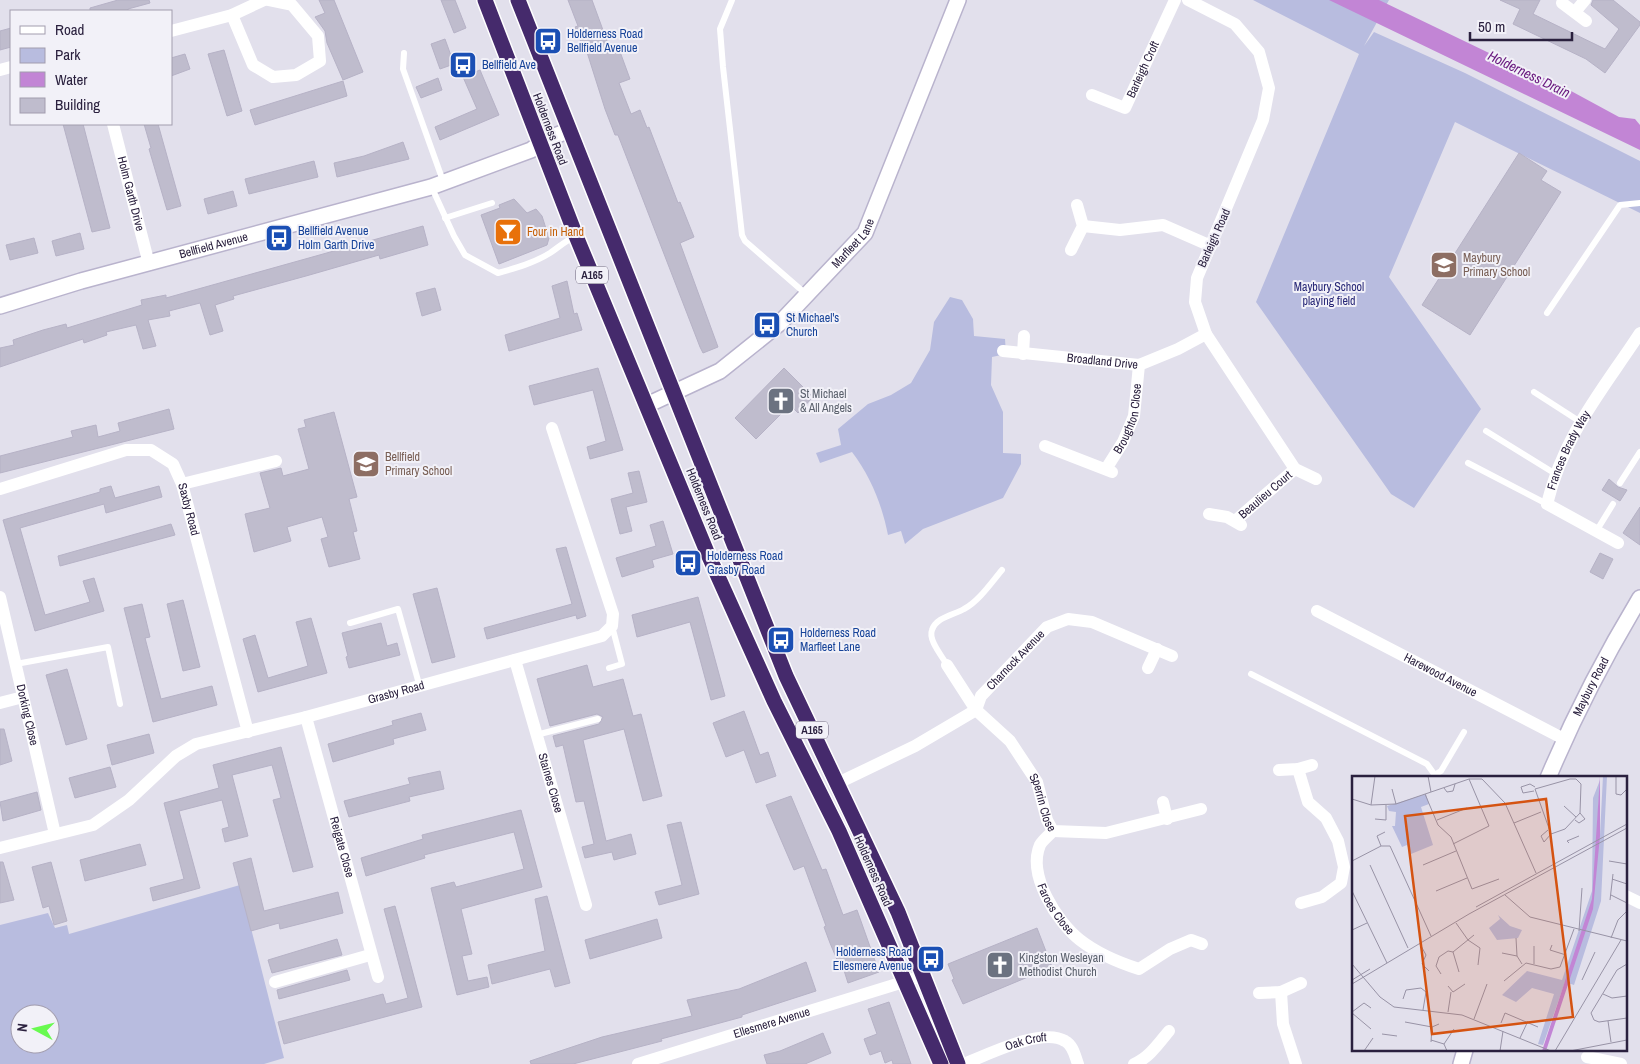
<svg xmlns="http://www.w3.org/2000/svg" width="1640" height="1064" font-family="'Archivo Narrow',sans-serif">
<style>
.green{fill:#b8bcdf;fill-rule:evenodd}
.water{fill:#c285d5}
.building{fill:#bfbccd;stroke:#b6b2c6}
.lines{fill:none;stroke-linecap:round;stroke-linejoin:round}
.secondary-casing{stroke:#b9b3cd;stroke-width:18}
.highway-casing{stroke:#fff;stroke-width:18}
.lane{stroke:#fff;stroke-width:6}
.street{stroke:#fff;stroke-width:12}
.secondary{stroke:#fff;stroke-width:15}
.highway{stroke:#452a6c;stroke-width:15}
.labels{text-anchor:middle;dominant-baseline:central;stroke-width:4;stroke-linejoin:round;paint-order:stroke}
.shield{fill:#f2f1f8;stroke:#665f76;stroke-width:1}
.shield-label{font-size:11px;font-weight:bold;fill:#2a203e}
.transit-label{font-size:12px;fill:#164399;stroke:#f2f1f8;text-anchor:start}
.street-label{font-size:12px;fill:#2a203e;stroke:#f2f1f8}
.food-label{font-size:12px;fill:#c56008;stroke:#f2f1f8;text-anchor:start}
.education-label{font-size:12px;fill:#785e54;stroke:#f2f1f8;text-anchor:start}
.park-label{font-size:12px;fill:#282877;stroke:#f2f1f8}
.worship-label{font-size:12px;fill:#5b616d;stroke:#f2f1f8;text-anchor:start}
.water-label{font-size:14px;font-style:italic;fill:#67167d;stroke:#f2f1f8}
.inset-road{fill:none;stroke:#9893a6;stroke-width:1}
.view{fill:#d55311;fill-opacity:0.15;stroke:#d55311;stroke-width:2.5}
.inset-edge{fill:none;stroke:#2a203e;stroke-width:2.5}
</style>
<rect width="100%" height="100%" fill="#e2e0ec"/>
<g class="green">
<polygon points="1253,0 1389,0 1364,46 1374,32 1465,73 1640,161 1640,213 1455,122 1389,277 1481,409 1414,508 1391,494 1256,302 1359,54"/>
<path d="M950 297 962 300 973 319 974 336 1005 339 1006 354 992 357 991 385 1003 412V453L1021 454V464L1003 498 923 529 905 544 901 531 888 535C882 505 871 477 852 452L820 463 816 453 841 445 838 429 868 404 891 395 911 383 930 350 934 322Z"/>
<path d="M240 885 284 1058 264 1064H0V925L48 913 55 928 67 925 69 934ZM20 1014H50V1044H20Z"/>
</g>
<polygon class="water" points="1329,0 1379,0 1514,65 1560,85 1619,117 1635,119 1640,125 1640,150"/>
<g class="building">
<polygon points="118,0 149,0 150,3 128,9 128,11 90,11 90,8"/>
<polygon points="319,0 334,0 363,72 343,80 327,43 325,31 315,17 325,13"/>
<polygon points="441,0 455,0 466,28 454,33"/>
<polygon points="568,0 592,0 611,52 619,49 630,79 619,83 631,114 640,110 647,128 649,127 678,203 680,202 694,237 680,243 718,347 703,353 700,347 618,135 615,135 605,109 586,49 584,50 575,27 578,26"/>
<polygon points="1500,0 1540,0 1533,14 1605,49 1619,29 1591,5 1593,0 1613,0 1640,22 1640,25 1605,73 1586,59 1513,24 1520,9"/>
<polygon points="11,28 11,47 0,50 0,31"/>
<polygon points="445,39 454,64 440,69 431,44"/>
<polygon points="224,50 242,111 227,116 208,54"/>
<polygon points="185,54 190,69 171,76 171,58"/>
<polygon points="480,70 499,115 440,140 435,127 477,109 463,77"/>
<polygon points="438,78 442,90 421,98 416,87"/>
<polygon points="343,81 347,96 255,125 250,110"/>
<polygon points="63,124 83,124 110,228 92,232"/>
<polygon points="144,124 158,124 181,206 167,210 149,149 151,148"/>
<polygon points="403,142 409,159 337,177 334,163 364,156"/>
<polygon points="1519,153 1547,171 1541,180 1561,192 1470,335 1422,305"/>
<polygon points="314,161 318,177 249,194 245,179"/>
<polygon points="233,191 237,206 208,214 204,199"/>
<polygon points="514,199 527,213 536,209 542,216 549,238 547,245 499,264 481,215 500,208 499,205"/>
<polygon points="423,226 428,245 380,259 379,255 306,276 233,296 234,299 215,305 223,331 210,335 200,303 169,311 170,316 148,320 156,346 143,349 136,325 106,332 107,335 84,343 83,339 0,367 0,348 14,345 13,340 43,330 66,324 67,328 142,305 141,300 166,295 166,298"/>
<polygon points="80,233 84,249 56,256 52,241"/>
<polygon points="34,238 38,253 10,260 6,245"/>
<polygon points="567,281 574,314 577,313 582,330 509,351 505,335 560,318 552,286"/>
<polygon points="435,288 441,310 422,316 416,293"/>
<polygon points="598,368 623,450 590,459 587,447 606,441 593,390 534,405 529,386"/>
<polygon points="784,368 813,397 798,413 790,405 756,439 735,418"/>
<polygon points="169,409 174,429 0,473 0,456 73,437 71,431 96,425 98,437 120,431 118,423"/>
<polygon points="334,412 357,497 349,499 357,531 353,532 360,559 329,567 321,539 328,537 322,517 287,527 291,541 254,552 245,514 270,508 260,473 281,468 283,476 309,469 298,429 306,427 304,420"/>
<polygon points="639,471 647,502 626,507 632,531 620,534 611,499 633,493 628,473"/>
<polygon points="1609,479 1618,487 1627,490 1620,501 1602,490"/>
<polygon points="111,486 115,498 159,486 162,497 106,513 104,504 20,528 45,615 90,602 83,581 94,578 104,611 35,631 3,520 100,492 100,489"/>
<polygon points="1640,507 1640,545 1623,533"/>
<polygon points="663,521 673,554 652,560 654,567 622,577 616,558 656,546 650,525"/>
<polygon points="171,524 175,535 60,566 58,556"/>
<polygon points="566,547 586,616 577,619 576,615 487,639 484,628 572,604 556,549"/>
<polygon points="1600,553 1613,559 1603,579 1590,572"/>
<polygon points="437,588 455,657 432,663 413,594"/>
<polygon points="698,597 725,696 711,700 690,622 637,637 632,615"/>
<polygon points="183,600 200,667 183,671 167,604"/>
<polygon points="142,604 150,637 145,638 161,699 212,686 217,705 153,722 124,608"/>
<polygon points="311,618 327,673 258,692 243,639 255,635 268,678 308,666 296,622"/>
<polygon points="381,623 387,646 397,643 400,655 349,668 346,657 348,656 342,633"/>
<polygon points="587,665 593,687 623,679 633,716 641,714 662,796 643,801 624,729 583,740 606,841 631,834 636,854 614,860 612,852 585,858 582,847 594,844 584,801 576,802 563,745 556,747 553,736 599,724 603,717 597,714 550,726 537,679"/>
<polygon points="67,669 87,739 66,745 46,675"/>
<polygon points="744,711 760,755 768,752 776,776 756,783 744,750 726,757 713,723"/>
<polygon points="421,713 426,730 393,739 394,744 333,762 328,744 393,725 392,721"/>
<polygon points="0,729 4,729 12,761 0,765"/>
<polygon points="149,734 154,753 112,765 107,745"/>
<polygon points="281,747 313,867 293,872 273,800 281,798 272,765 232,775 248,836 225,842 222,829 229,827 222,800 179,811 200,888 153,901 150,888 184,879 164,803 219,788 213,765"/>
<polygon points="110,767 116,787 75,798 69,778"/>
<polygon points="440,771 444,789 409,797 410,801 349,817 344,801 410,784 408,778"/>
<polygon points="37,792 41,810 3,821 0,802"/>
<polygon points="791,796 822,870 826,869 843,915 857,910 879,972 848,983 841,961 838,962 830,943 824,927 826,926 804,866 794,870 766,805"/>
<polygon points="521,810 542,887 461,909 472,954 462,956 468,981 487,977 489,987 457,995 431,888 454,882 456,887 524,869 514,832 424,855 425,858 366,876 361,858 423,839 422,835"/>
<polygon points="681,822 699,894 659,905 655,892 682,885 667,825"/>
<polygon points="140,844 146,865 85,881 80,860"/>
<polygon points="251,858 264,911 338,892 343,913 280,929 279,923 251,931 233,863"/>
<polygon points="0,862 3,862 14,900 0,903"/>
<polygon points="51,862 67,921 54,925 49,906 43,908 32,867"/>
<polygon points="547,896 570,983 555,987 550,969 492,984 488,965 545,951 535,899"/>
<polygon points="395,906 422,1007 284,1044 278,1022 383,994 386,1004 408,998 384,909"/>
<polygon points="657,919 662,938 590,959 585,940"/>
<polygon points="1037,928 1052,967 963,1004 952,980 954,979 948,964"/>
<polygon points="337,939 342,955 272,973 268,960"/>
<polygon points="806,962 816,991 742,1015 742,1017 661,1039 662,1041 573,1064 531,1064 530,1061 602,1037 692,1016 687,1000 739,989"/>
<polygon points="347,970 350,980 279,999 277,990"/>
<polygon points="889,1002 911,1064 893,1064 892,1060 885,1063 881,1051 870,1055 864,1039 877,1034 868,1009"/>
<polygon points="823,1033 831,1053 805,1064 767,1064 764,1055 780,1051"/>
</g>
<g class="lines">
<g class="secondary-casing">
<g id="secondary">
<path id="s18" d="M0 306 81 281 431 187 531 150 546 139 568 131"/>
<path id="s19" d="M647 405 720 371 780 323 865 233 958 0"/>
<path id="s20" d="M1548 778C1574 716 1605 656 1640 598"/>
<polyline points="1461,1064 1465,1050"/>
</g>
</g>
<g class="highway-casing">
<g id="highway">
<polyline points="485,0 576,236 707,552 774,701 839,831 941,1064"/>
<polyline points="518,0 786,676 898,912 958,1064"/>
</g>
</g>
<g class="lane">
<polyline points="732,0 720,29 723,67 742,235 745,241 806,294"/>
<polyline points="404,53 403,69 443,181"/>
<path d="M432 188 454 236 465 255 498 273C516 268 534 263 550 253 559 247 565 241 576 236"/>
<polyline points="445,218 492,203"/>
<polyline points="1547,313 1620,205 1640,203"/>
<polyline points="1534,392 1579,421"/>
<polyline points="1486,431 1554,473"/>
<polyline points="1468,463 1547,504"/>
<polyline points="1620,483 1640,452"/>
<polyline points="1597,530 1613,504"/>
<polyline points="350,623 398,609 419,684"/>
<polyline points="16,664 108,647 120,704"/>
<path d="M947 665C942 656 928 640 932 630 936 617 954 615 964 609 979 601 991 583 1002 570"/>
<polyline points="609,668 622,664 612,626"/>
<polyline points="1251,674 1427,764 1437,778"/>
<polyline points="536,735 598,719"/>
<polyline points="1436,774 1441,771 1464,732"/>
</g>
<g class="street">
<polyline points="1188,0 1235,24 1259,52 1269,88 1263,120 1197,278 1195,302 1206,334 1295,469 1316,479"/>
<polyline points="1562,3 1586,21"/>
<polyline points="1575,12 1585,0"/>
<polyline points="232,15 253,65 273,77 296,75 320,61 318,36 292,5 268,0"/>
<polyline points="171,31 232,15 264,0"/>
<polyline points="0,70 11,67"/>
<path id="s1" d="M1092 95 1125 108 1175 0"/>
<path id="s2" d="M113 124 149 264"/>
<polyline points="1083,226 1120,230 1163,225 1211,246"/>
<polyline points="1071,250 1083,226 1077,205"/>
<path id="s3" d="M1003 351 1139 365 1178 349 1206 334"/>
<polyline points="1023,354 1024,336"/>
<polyline points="1045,446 1112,472"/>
<path id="s4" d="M1106 469 1123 442 1134 416 1139 365"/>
<polyline points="182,484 276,461"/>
<path id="s5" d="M0 489 126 450H151L173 464 182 484 248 732"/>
<polyline points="1209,514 1227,517 1241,525"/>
<path id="s6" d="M1235 521 1295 469"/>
<path id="s7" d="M1618 543 1547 504C1564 434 1602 391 1640 333"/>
<path id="s8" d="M0 597 55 834"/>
<path id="s9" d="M1317 611 1564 739"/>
<path id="s10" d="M515 660 586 905"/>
<path id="s11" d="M947 665 976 710 1010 741 1037 782 1047 820 1053 831 1106 833 1201 809"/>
<polyline points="1148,668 1157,649"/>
<polyline points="0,703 23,697"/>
<path id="s12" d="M306 717 378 977"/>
<polyline points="1298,769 1308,802 1326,818 1338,841 1344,867 1341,883 1322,897 1301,903"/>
<polyline points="1279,770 1298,769 1312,765"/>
<path id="s13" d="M838 783 915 746 976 710 981 696 1047 627 1068 619 1092 622 1172 656"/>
<polyline points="1163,802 1167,819"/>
<path id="s14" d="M1053 831C1049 835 1042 841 1040 845 1027 875 1057 922 1080 940 1098 954 1117 962 1139 969L1170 949 1191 940 1202 944"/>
<path id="s15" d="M0 848 93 825 129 800 176 756 196 744 306 717 602 636 612 626 613 614 552 428"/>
<polyline points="1626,896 1640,903"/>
<polyline points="275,982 370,955"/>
<polyline points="1281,992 1283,1024 1296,1064"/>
<polyline points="1259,993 1281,992 1301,983"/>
<polyline points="1587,1057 1621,1064"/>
<path id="s16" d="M638 1064 923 976"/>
<path id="s17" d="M964 1064C987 1055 1042 1027 1065 1041 1073 1045 1075 1056 1078 1064"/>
<path d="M1134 1064C1149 1058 1159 1043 1169 1031"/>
</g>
<use href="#secondary" class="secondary"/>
<use href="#highway" class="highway"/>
</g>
<defs>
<g id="bus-square" transform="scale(1.4375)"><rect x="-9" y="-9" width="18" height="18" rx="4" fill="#1a4fb4" stroke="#f2f1f8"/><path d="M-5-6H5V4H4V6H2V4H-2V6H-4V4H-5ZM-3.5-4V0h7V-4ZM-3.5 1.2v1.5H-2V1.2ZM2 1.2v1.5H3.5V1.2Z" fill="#fff"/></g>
<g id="bar-square" transform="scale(1.4375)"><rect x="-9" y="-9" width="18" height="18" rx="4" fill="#e8710a" stroke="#f2f1f8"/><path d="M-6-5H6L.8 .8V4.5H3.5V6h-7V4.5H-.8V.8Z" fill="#fff"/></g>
<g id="school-square" transform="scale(1.4375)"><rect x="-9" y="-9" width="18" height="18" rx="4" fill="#8d6e63" stroke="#f2f1f8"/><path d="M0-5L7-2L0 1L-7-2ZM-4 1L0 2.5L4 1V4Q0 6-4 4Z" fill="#fff"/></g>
<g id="church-square" transform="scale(1.4375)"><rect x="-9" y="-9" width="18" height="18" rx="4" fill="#6b7280" stroke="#f2f1f8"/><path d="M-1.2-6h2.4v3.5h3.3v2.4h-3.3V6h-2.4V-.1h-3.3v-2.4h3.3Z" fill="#fff"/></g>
</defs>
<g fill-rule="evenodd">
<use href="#bus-square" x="548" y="41"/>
<use href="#bus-square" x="463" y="65"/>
<use href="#bar-square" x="508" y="232"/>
<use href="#bus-square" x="279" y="238"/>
<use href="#school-square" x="1444" y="265"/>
<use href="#bus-square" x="767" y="325"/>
<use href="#church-square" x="781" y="401"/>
<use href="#school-square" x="366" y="464"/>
<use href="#bus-square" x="688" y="563"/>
<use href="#bus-square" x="781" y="640"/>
<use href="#bus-square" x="931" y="959"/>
<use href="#church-square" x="1000" y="965"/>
</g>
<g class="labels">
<g class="shield">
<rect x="576" y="266.5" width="32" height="17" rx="4"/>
<rect x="796" y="721.5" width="32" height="17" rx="4"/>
</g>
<g class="shield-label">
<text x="592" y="275">A165</text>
<text x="812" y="730">A165</text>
</g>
<g class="transit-label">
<text x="567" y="34">Holderness Road<tspan x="567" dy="14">Bellfield Avenue</tspan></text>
<text x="482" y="65">Bellfield Ave</text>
<text x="298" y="231">Bellfield Avenue<tspan x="298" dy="14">Holm Garth Drive</tspan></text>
<text x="786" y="318">St Michael's<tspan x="786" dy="14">Church</tspan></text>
<text x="707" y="556">Holderness Road<tspan x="707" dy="14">Grasby Road</tspan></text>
<text x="800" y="633">Holderness Road<tspan x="800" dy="14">Marfleet Lane</tspan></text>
<text x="912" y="952" text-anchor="end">Holderness Road<tspan x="912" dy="14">Ellesmere Avenue</tspan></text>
</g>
<g class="street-label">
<text stroke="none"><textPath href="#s1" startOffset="78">Barleigh Croft</textPath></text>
<text transform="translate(550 129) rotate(69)">Holderness Road</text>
<text stroke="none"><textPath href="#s2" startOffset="72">Holm Garth Drive</textPath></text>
<text transform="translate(1214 238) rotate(-66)">Barleigh Road</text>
<text stroke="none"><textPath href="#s19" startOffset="266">Marfleet Lane</textPath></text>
<text stroke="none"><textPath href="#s18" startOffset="222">Bellfield Avenue</textPath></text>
<text stroke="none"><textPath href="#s3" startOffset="100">Broadland Drive</textPath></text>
<text stroke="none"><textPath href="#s4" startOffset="56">Broughton Close</textPath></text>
<text stroke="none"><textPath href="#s7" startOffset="139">Frances Brady Way</textPath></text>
<text stroke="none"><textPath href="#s6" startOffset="40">Beaulieu Court</textPath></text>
<text transform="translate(704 504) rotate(68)">Holderness Road</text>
<text stroke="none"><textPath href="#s5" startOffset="231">Saxby Road</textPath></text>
<text stroke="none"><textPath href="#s13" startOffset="221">Charnock Avenue</textPath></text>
<text stroke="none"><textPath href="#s9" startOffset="139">Harewood Avenue</textPath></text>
<text stroke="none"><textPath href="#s20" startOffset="101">Maybury Road</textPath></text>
<text stroke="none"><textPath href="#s15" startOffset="434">Grasby Road</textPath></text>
<text stroke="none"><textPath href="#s8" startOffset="121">Dorking Close</textPath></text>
<text stroke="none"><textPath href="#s10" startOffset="128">Staines Close</textPath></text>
<text stroke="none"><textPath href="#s11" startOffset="170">Sperrin Close</textPath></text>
<text stroke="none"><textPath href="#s12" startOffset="135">Reigate Close</textPath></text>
<text transform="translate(873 871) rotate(66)">Holderness Road</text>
<text stroke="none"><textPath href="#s14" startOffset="88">Faroes Close</textPath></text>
<text stroke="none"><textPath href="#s16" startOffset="140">Ellesmere Avenue</textPath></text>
<text stroke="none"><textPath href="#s17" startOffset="66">Oak Croft</textPath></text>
</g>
<g class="food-label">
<text x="527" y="232">Four in Hand</text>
</g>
<g class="education-label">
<text x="1463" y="258">Maybury<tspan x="1463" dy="14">Primary School</tspan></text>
<text x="385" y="457">Bellfield<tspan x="385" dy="14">Primary School</tspan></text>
</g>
<g class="park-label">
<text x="1329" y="287">Maybury School<tspan x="1329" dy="14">playing field</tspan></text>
</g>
<g class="worship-label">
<text x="800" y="394">St Michael<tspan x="800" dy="14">&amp; All Angels</tspan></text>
<text x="1019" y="958">Kingston Wesleyan<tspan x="1019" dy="14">Methodist Church</tspan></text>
</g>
<g class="water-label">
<text transform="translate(1529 74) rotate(26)">Holderness Drain</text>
</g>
</g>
<g transform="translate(1352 776)">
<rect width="275" height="275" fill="#e2e0ec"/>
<path d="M251 0H255L249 125 222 209 213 206 191 269 186 268 202 218 180 212 164 226 150 219 175 195 210 204 240 115 241 22 248 4 245 55 248 59ZM74 18 77 28 69 31 81 69 59 78 55 69 50 71 40 50H43L44 36 37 35 35 30ZM146 139 158 150 170 154 166 162 145 164 137 152 148 143Z" fill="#b8bcdf"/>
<path d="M248 0V60L241 133 194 275H190L240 123Z" fill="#c285d5"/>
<path class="inset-road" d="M76 0 79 16M264 0V18L269 19 275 13M218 3H224L229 8 228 37 213 53 199 58 183 13ZM92 12 95 16 101 15 103 8M40 13 44 28M182 15 171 17 169 11 178 8 183 11M73 18 86 49 99 61 120 113 147 103M0 23 19 29 44 28 117 3H130L153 27 184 97M19 29 23 0M212 30 224 41M23 43 34 44V29M85 44 115 32M223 44 227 47 233 43 228 37M162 47 189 36M196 54 189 60 192 66 199 58M217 67 215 65 227 60M101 68 137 50 117 3M29 70 25 60 33 56M0 85 29 70H38L79 160M257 85 275 88M18 89 56 172M71 89 104 75M260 103 275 108M0 115 35 187M84 115 115 102M153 119 178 141 275 165M259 119 275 127M258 124 261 98M124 131 275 48M104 147 116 164 128 172 126 189M0 154 15 147M227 155 230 112M164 162 165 180 170 188M259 162 266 144 275 135M68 168 74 179 70 188 77 195M200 169 198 174 214 179M150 177 165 180M0 188 28 221 42 231 110 239 199 275M182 188V170M275 188 265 194 239 237 242 244 247 246 275 242M107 196 101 176 122 159M89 198 84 190 87 181 96 175 101 176M0 204 18 193M230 204 243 176M152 205 174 187 199 193 208 191 222 153M0 208 117 138 275 52M96 210 101 216 113 208M251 218 260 222 275 220M51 223 54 214 69 212 74 216 71 234M0 236 12 227 19 232M96 236 99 216M0 237 19 253M122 243 135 208M256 245 259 266M53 246 80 251 87 248M149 247 153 237 186 251M30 258 45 260M168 262 176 245M79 264 92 268 95 275M79 266 80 251M92 268 102 253M12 275 21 262M148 275 151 255M203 275 269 164M218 275 275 264"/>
<path class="view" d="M194 23 221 241 80 258 53 40Z"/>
<rect width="275" height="275" class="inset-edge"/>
</g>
<rect x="10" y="10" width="162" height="115" fill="#f2f1f8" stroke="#a29dae"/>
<rect x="20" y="26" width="25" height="8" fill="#ffffff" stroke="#a29dae"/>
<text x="55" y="35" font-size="15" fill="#2a203e">Road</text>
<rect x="20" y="48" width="25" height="15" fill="#b8bcdf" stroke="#a29dae"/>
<text x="55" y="60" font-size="15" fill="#2a203e">Park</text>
<rect x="20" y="72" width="25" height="15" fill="#c285d5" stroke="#a29dae"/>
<text x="55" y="85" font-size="15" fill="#2a203e">Water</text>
<rect x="20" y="98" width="25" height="15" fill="#bfbccd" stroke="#a29dae"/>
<text x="55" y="110" font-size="15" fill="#2a203e">Building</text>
<g transform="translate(35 1029) rotate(277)"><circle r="24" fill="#f2f1f8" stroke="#a29dae"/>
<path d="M0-4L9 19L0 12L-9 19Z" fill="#68fa50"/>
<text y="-8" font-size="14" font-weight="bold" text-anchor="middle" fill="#2a203e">N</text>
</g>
<path d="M1470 32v8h102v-8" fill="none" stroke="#2a203e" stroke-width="2.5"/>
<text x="1478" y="32" font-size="15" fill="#2a203e" stroke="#f2f1f8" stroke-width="4" paint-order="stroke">50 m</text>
</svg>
